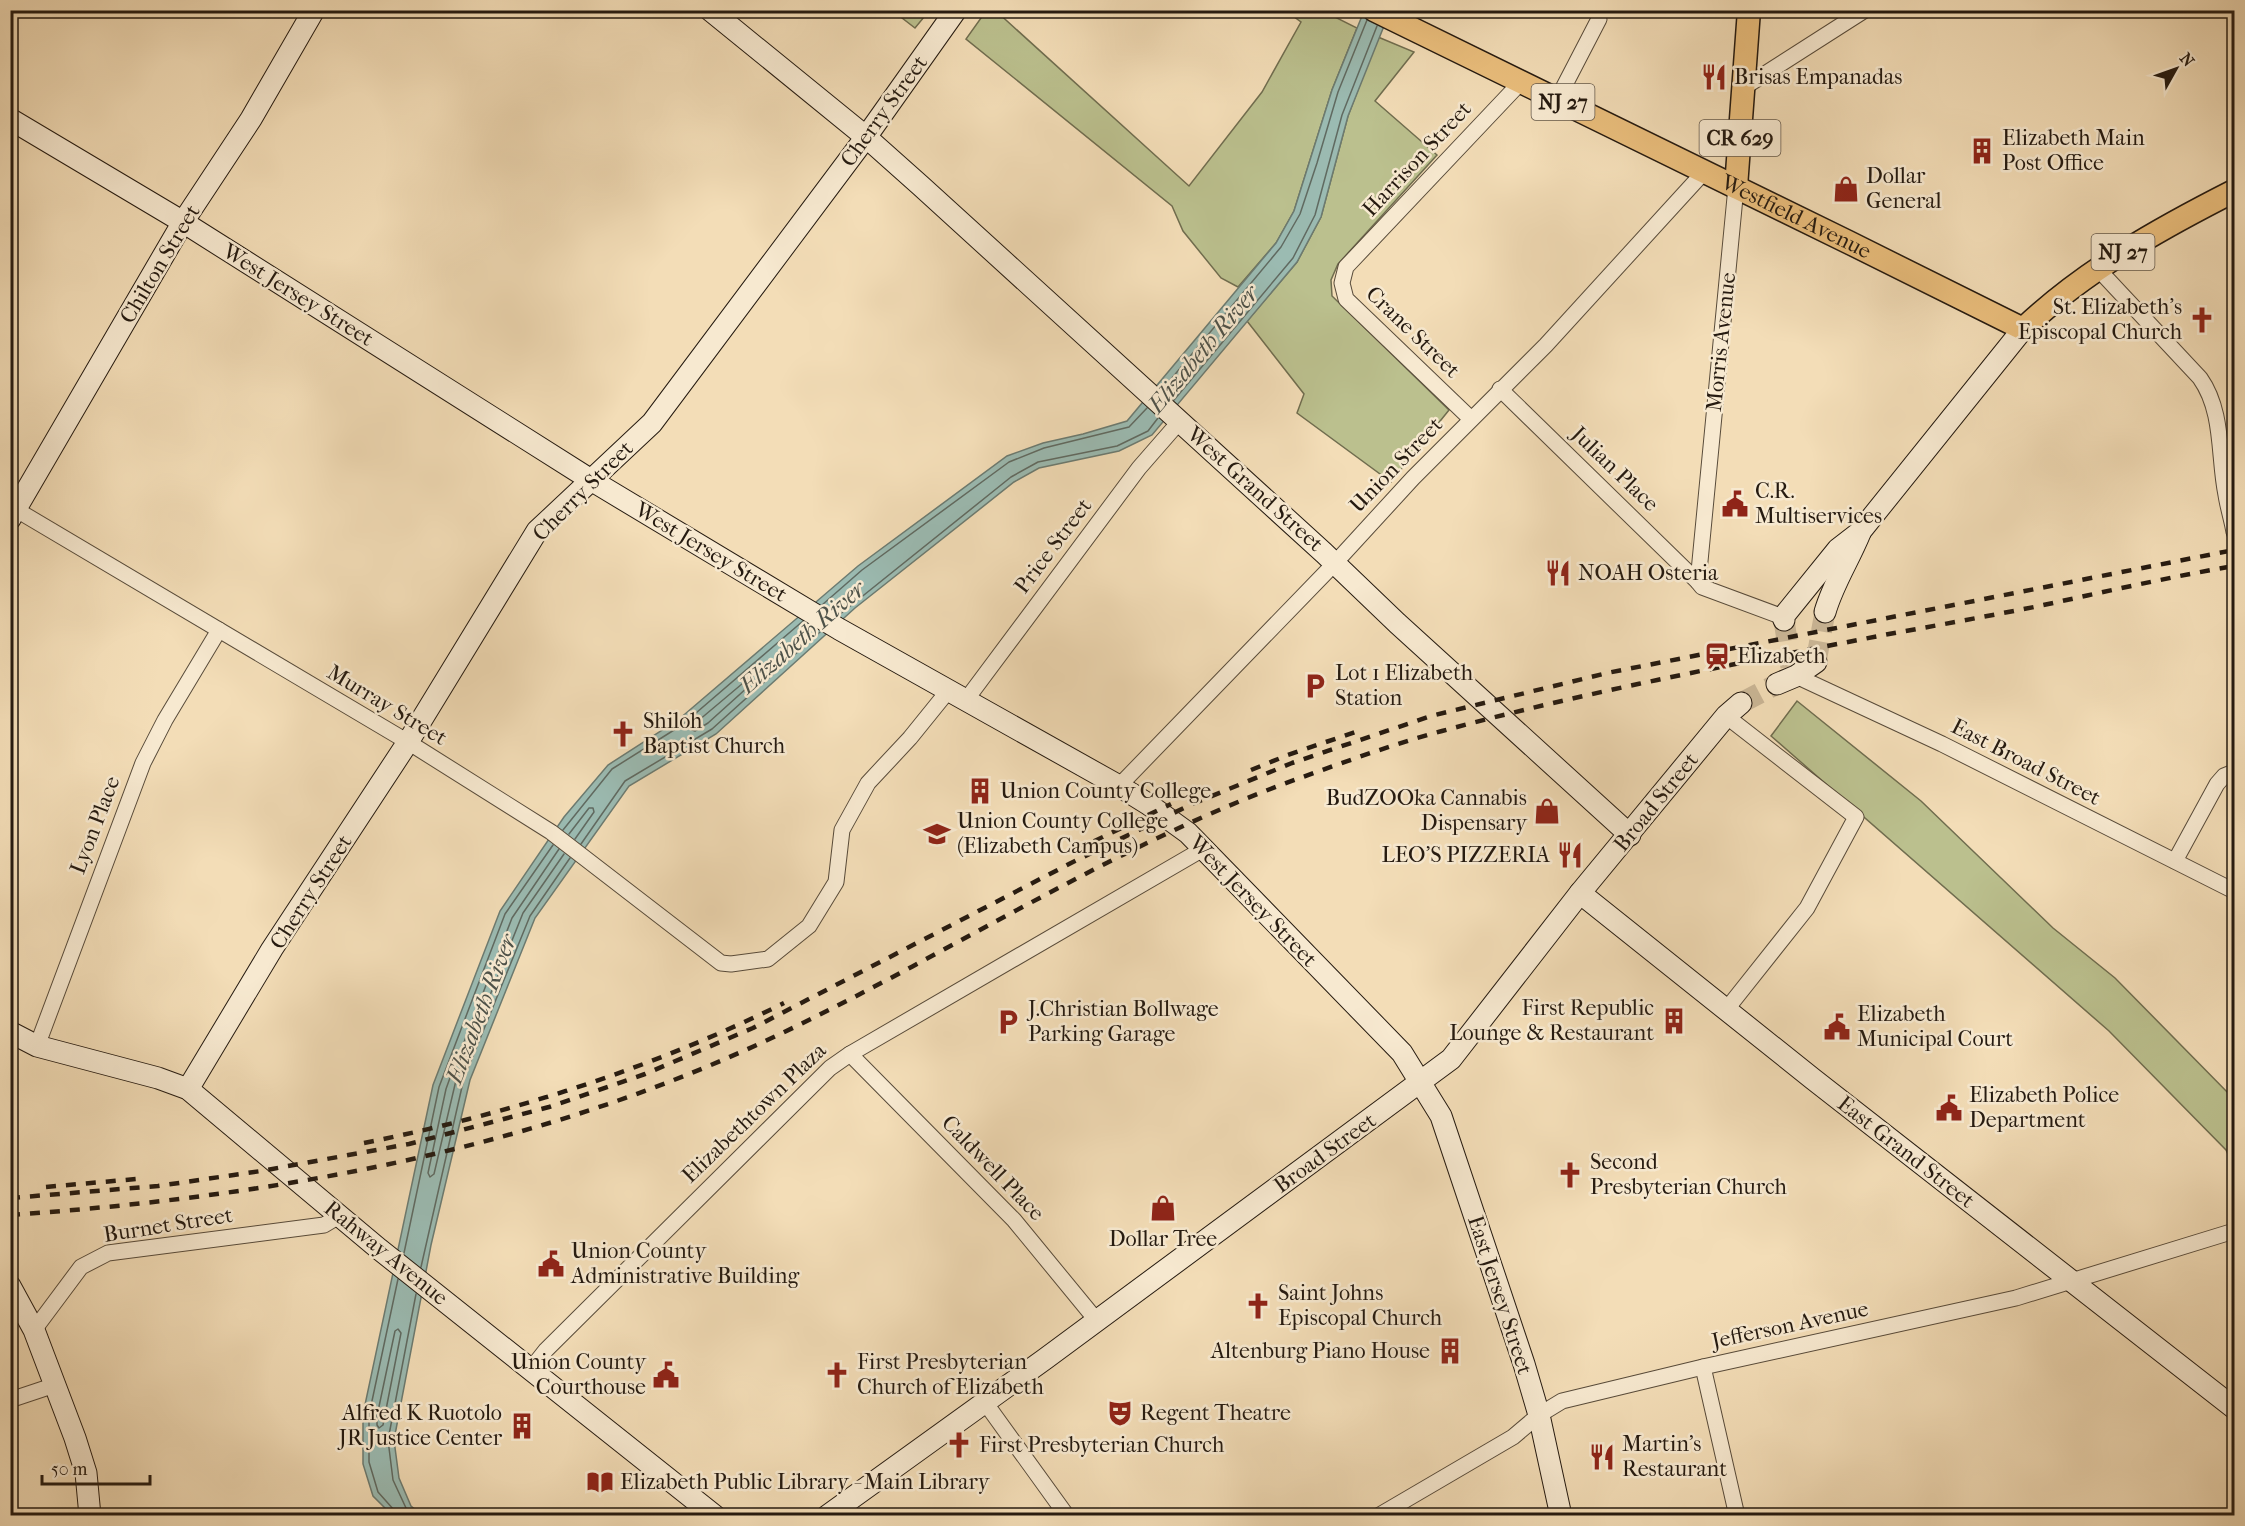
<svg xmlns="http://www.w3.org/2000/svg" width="2245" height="1526" font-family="'IM FELL French Canon',serif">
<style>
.green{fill:#bbc08e;stroke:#706d4f;stroke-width:1.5}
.water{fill:#9bbbb2;stroke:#6c7b71;stroke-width:1.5}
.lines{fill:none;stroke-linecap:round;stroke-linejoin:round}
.shore{stroke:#606a61;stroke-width:1.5}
.secondary-tunnel{stroke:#cab696;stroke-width:21;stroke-dasharray:21 10;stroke-linecap:butt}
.street-casing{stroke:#584b3a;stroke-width:17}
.secondary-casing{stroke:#251a10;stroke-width:23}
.primary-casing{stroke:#251a10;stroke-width:25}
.street{stroke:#f7e9d0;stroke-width:15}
.secondary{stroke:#f7e9d0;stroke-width:21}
.primary{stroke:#eabe7c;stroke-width:22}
.rail{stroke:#251a10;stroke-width:4.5;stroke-dasharray:10 10;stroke-linecap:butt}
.labels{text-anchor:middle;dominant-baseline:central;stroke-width:5;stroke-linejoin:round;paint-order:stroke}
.shield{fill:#f7e9d0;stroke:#64584a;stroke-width:1.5}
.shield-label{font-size:21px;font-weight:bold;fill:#251a10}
.poi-label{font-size:22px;fill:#251a10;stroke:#f7e9d0;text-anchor:start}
.street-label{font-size:22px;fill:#251a10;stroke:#f7e9d0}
.water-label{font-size:24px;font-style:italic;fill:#4e5249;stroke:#f7e9d0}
</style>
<rect width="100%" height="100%" fill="#f3ddb7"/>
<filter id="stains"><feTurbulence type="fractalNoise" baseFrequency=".00333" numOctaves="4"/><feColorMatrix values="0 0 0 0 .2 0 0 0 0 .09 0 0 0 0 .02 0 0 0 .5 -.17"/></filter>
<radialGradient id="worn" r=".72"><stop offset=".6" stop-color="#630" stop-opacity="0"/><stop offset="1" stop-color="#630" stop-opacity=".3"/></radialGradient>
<g class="green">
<polygon points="893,11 929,11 915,28"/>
<polygon points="986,11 996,11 1189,186 1262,92 1301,22 1286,11 1323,11 1357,28 1332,90 1294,211 1276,243 1238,287 1221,278 1183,231 1172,206 966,39"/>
<polygon points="1378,37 1414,52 1375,101 1437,155 1338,264 1331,280 1332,296 1449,410 1391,482 1297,413 1304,394 1247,321 1297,262 1321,217 1348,116"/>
<polygon points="1797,701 1921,801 2053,928 2115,978 2234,1099 2234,1167 2226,1150 2109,1031 1771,736"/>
</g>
<polygon class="water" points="1364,11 1390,11 1348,116 1321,217 1297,262 1152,435 1119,451 1039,468 1014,482 855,608 716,734 629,786 535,918 470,1080 431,1245 394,1440 399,1478 411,1506 422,1515 392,1515 373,1496 363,1464 363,1414 433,1085 500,911 564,817 608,765 678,720 858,566 1007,456 1043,443 1083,434 1127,421 1276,243 1294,211 1332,90"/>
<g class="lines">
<g class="shore">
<polyline points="1162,390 1281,247 1300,214 1317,163 1338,92 1367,20"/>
<polyline points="1174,400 1293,258 1315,215 1342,115 1377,26"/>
<polyline points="822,605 862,570 1009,462 1044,448 1129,427 1147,408"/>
<polyline points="839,615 1011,477 1038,462 1117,446 1148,431 1158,418"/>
<polygon points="768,662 770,667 708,723 695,731 692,730 692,726"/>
<polyline points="563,830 612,769 682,725 803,621"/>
<polyline points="569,834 589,808 593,808 594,812 575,839"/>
<polyline points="581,844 625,781 712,729 820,632"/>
<polyline points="559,849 512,918 454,1068 455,1072 460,1070 523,913 564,854"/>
<polygon points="455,1073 457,1076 434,1174 430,1177 428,1173 446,1089 451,1075"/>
<polyline points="404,1253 439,1087 505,914 553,845"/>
<polyline points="421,1267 464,1078 530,916 570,858"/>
<polygon points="398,1329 401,1333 383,1425 379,1428 377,1425 377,1416 395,1331"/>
<polyline points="396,1516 394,1510 378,1492 369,1462 369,1415 398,1279"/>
<polyline points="413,1516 406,1508 393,1480 388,1440 416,1294"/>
</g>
<g class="secondary-tunnel">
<polyline points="1784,620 1791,667"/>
<polyline points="1816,662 1825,612"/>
<polyline points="1741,703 1777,684"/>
</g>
<g class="street-casing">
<g id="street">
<polyline points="1743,88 1865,10"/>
<polyline points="1557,100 1599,19"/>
<polyline points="1736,187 1698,582 1702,587 1783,617"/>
<path d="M2098 269 2200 378C2224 412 2218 456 2226 495 2228 508 2232 520 2234 532"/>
<polyline points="1500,389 1698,582"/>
<polyline points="1471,419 1346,299 1342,283 1346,267 1521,82"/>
<polyline points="10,506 408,742 551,832 721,963 731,964 768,959 809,926 836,882 842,830 868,783 910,738 948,691"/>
<polyline points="1796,676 1942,744 2234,891"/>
<polyline points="966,700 1139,468 1180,421"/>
<polyline points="1119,786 1335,563 1413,478 1546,345 1704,172"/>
<polyline points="2175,861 2217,784 2224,776 2234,772"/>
<polyline points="1726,1010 1807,908 1856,817 1726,716"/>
<polyline points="37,1046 143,763 165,720 219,630"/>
<polyline points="850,1054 1014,1220 1097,1321"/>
<polyline points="34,1330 81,1267 108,1253 324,1225 339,1216"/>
<polyline points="1703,1367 1737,1516"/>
<polyline points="531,1369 546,1350 830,1068 850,1054 1203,849"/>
<polyline points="10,1400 55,1385"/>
<polyline points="984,1401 1067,1516"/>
<polyline points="1378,1516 1513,1437 1539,1415 1562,1401 1703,1367 2016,1298 2234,1231"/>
</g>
</g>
<g class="secondary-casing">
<g id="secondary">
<polyline points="710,10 866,137 921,186 1324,553 1397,623 1630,835"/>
<polyline points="10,119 183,222 591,480 839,629 1119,786 1148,804 1188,833 1402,1053 1441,1116 1524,1364 1539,1415 1561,1516"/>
<polyline points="10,519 183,222 251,119 314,10"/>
<path d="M1825 612C1833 584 1849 560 1860 533"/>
<polyline points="1784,620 1783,617 1838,549 1860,532 2023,329"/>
<polyline points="1777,684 1796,676 1816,662"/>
<polyline points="1580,893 1813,1079 2234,1408"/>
<polyline points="10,1032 37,1046 158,1078 188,1089 379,1249 715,1516"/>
<polyline points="188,1089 272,949 408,742 537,531 652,423 866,137 956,10"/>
<polyline points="10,1286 34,1330 75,1438 86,1473 90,1516"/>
<polyline points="827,1516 1045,1359 1451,1059 1580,893 1726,716 1741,703"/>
</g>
</g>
<g class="primary-casing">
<g id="primary">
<path id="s1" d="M1374 10 1848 242 2023 329C2084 271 2159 229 2234 191"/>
<polyline points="1736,187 1749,10"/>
</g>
</g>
<use href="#street" class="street"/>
<use href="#secondary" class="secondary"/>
<use href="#primary" class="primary"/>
<g class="rail">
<polyline points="1251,770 1288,755 1358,731"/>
<polyline points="1076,850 1171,804"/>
<path d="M364 1143C509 1114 651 1069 784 1003"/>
<polyline points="46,1187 136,1179"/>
<polyline points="10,1198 158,1186 261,1171 409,1144 549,1107 645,1074 753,1028 1071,863 1190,805 1292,763 1431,716 1607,673 2234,550"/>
<path d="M10 1215C269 1197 524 1152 761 1043 942 959 1109 847 1297 779 1345 762 1393 744 1442 731 1589 691 1740 663 1889 634 1939 625 1989 616 2039 606 2104 592 2169 577 2234 566"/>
</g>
</g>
<defs>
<g id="restaurant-bare" transform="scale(2.07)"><path d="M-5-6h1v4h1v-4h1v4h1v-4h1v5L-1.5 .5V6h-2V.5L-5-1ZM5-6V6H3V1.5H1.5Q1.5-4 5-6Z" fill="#8f2418" stroke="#f7e9d0" stroke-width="2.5" paint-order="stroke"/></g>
<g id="building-bare" transform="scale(2.07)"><path d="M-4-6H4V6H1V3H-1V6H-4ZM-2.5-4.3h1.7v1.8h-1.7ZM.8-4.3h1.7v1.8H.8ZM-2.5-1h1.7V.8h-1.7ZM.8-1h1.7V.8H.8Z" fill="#8f2418" stroke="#f7e9d0" stroke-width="2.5" paint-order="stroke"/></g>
<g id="shop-bare" transform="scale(2.07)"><path d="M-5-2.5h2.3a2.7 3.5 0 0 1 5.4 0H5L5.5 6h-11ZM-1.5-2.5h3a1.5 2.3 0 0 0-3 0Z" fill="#8f2418" stroke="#f7e9d0" stroke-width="2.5" paint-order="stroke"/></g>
<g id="church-bare" transform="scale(2.07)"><path d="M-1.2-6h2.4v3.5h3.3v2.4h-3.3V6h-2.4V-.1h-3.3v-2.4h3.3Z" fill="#8f2418" stroke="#f7e9d0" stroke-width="2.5" paint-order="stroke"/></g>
<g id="civic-bare" transform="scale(2.07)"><path d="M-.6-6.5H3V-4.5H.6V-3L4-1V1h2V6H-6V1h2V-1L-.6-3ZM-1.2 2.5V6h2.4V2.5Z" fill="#8f2418" stroke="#f7e9d0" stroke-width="2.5" paint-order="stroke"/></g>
<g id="station-bare" transform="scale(2.07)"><path d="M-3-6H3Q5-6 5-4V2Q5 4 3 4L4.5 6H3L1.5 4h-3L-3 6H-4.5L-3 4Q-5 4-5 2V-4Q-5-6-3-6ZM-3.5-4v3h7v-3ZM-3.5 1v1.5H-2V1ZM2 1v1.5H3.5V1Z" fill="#8f2418" stroke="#f7e9d0" stroke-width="2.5" paint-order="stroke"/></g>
<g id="parking-bare" transform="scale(2.07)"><path d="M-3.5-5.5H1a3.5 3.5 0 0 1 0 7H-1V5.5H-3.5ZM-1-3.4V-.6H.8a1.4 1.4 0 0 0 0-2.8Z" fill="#8f2418" stroke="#f7e9d0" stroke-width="2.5" paint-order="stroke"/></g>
<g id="university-bare" transform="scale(2.07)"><path d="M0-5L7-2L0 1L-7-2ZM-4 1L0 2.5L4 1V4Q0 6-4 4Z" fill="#8f2418" stroke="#f7e9d0" stroke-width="2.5" paint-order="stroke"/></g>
<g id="theatre-bare" transform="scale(2.07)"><path d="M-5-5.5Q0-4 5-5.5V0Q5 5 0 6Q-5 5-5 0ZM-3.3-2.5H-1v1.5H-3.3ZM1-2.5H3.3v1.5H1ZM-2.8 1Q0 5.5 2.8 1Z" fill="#8f2418" stroke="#f7e9d0" stroke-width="2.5" paint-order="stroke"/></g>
<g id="library-bare" transform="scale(2.07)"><path d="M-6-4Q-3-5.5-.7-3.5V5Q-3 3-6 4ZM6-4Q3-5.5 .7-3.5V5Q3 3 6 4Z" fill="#8f2418" stroke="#f7e9d0" stroke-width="2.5" paint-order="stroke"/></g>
</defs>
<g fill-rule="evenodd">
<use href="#restaurant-bare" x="1714" y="77"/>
<use href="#building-bare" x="1982" y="151"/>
<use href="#shop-bare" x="1846" y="189"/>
<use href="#church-bare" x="2202" y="320"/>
<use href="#civic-bare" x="1735" y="504"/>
<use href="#restaurant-bare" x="1558" y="573"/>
<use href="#station-bare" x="1717" y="656"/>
<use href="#parking-bare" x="1315" y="686"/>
<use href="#church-bare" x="623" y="734"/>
<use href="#building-bare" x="980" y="791"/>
<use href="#shop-bare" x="1547" y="811"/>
<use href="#university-bare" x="937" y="834"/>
<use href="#restaurant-bare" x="1570" y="855"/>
<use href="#building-bare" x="1674" y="1021"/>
<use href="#parking-bare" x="1008" y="1022"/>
<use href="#civic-bare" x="1837" y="1027"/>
<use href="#civic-bare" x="1949" y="1108"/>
<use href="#church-bare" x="1570" y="1175"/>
<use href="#shop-bare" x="1163" y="1208"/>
<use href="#civic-bare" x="551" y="1264"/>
<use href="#church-bare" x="1258" y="1306"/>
<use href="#building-bare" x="1450" y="1351"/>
<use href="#civic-bare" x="666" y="1375"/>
<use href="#church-bare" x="837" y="1375"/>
<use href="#theatre-bare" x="1120" y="1413"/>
<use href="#building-bare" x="522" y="1426"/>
<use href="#church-bare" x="959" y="1445"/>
<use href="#restaurant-bare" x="1602" y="1457"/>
<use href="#library-bare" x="600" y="1482"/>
</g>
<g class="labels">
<g class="shield">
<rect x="1531.5" y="84" width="63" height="36" rx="4.5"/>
<rect x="1699.5" y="120" width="81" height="36" rx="4.5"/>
<rect x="2091.5" y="234" width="63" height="36" rx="4.5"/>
</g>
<g class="shield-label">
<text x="1563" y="102">NJ 27</text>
<text x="1740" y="138">CR 629</text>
<text x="2123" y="252">NJ 27</text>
</g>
<g class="poi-label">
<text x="1734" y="77">Brisas Empanadas</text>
<text x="2002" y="138">Elizabeth Main<tspan x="2002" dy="25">Post Office</tspan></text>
<text x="1866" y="176">Dollar<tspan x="1866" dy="25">General</tspan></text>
<text x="2182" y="307" text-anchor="end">St. Elizabeth's<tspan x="2182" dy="25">Episcopal Church</tspan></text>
<text x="1755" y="491">C.R.<tspan x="1755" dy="25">Multiservices</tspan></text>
<text x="1578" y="573">NOAH Osteria</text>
<text x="1737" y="656">Elizabeth</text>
<text x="1335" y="673">Lot 1 Elizabeth<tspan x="1335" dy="25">Station</tspan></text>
<text x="643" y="721">Shiloh<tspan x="643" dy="25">Baptist Church</tspan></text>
<text x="1000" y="791">Union County College</text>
<text x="1527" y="798" text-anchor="end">BudZOOka Cannabis<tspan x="1527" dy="25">Dispensary</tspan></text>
<text x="957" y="821">Union County College<tspan x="957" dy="25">(Elizabeth Campus)</tspan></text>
<text x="1550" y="855" text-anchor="end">LEO'S PIZZERIA</text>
<text x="1654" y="1008" text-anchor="end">First Republic<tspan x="1654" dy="25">Lounge &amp; Restaurant</tspan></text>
<text x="1028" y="1009">J.Christian Bollwage<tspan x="1028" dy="25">Parking Garage</tspan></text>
<text x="1857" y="1014">Elizabeth<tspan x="1857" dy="25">Municipal Court</tspan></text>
<text x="1969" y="1095">Elizabeth Police<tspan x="1969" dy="25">Department</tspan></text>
<text x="1590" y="1162">Second<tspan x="1590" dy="25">Presbyterian Church</tspan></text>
<text x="1163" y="1239" text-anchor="middle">Dollar Tree</text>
<text x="571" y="1251">Union County<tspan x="571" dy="25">Administrative Building</tspan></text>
<text x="1278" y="1293">Saint Johns<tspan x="1278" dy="25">Episcopal Church</tspan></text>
<text x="1430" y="1351" text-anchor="end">Altenburg Piano House</text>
<text x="646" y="1362" text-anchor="end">Union County<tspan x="646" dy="25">Courthouse</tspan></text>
<text x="857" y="1362">First Presbyterian<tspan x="857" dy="25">Church of Elizabeth</tspan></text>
<text x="502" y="1413" text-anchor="end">Alfred K Ruotolo<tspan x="502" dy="25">JR Justice Center</tspan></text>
<text x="1140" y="1413">Regent Theatre</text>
<text x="1622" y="1444">Martin's<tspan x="1622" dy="25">Restaurant</tspan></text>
<text x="979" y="1445">First Presbyterian Church</text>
<text x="620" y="1482">Elizabeth Public Library - Main Library</text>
</g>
<g class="street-label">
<text transform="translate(884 111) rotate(-54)">Cherry Street</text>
<text transform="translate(1417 159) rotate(-47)">Harrison Street</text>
<text stroke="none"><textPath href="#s1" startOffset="470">Westfield Avenue</textPath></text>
<text transform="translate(160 264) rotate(-59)">Chilton Street</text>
<text transform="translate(298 295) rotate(32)">West Jersey Street</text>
<text transform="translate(1413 332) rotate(44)">Crane Street</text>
<text transform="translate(1721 342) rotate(-84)">Morris Avenue</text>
<text transform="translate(1396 465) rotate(-46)">Union Street</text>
<text transform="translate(1615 469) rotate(44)">Julian Place</text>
<text transform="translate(1255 489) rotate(42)">West Grand Street</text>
<text transform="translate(583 491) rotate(-45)">Cherry Street</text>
<text transform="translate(1053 546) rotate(-53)">Price Street</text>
<text transform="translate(711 552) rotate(31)">West Jersey Street</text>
<text transform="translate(387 705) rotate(31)">Murray Street</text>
<text transform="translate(2026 762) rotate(27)">East Broad Street</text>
<text transform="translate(1656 802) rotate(-51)">Broad Street</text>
<text transform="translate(95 825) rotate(-69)">Lyon Place</text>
<text transform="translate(311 892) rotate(-57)">Cherry Street</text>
<text transform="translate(1253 901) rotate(46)">West Jersey Street</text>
<text transform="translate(754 1113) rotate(-44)">Elizabethtown Plaza</text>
<text transform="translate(1906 1152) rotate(38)">East Grand Street</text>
<text transform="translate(1325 1153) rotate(-36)">Broad Street</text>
<text transform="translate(993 1168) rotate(46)">Caldwell Place</text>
<text transform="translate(168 1225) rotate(-9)">Burnet Street</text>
<text transform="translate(386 1253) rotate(39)">Rahway Avenue</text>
<text transform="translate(1500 1295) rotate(72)">East Jersey Street</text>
<text transform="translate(1790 1325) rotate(-12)">Jefferson Avenue</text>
</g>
<g class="water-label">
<text transform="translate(1203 349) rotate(-50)">Elizabeth River</text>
<text transform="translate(802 637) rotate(-41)">Elizabeth River</text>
<text transform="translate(481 1009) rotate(-69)">Elizabeth River</text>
</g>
</g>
<rect width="2245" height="1526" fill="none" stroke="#f3ddb7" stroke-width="36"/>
<rect x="12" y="12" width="2221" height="1502" fill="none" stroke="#251a10" stroke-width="3"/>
<rect x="18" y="18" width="2209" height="1490" fill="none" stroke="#251a10" stroke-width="1.5"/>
<g transform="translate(2176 69) rotate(50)" stroke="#f7e9d0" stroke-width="4.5" paint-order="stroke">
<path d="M0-4.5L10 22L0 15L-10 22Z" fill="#251a10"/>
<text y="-9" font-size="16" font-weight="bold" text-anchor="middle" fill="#251a10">N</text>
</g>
<path d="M42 1475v9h108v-9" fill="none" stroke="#251a10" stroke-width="3"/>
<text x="51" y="1475" font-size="18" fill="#251a10" stroke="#f7e9d0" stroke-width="4.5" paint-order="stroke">50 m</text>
<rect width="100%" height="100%" filter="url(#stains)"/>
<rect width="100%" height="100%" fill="url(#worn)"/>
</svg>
